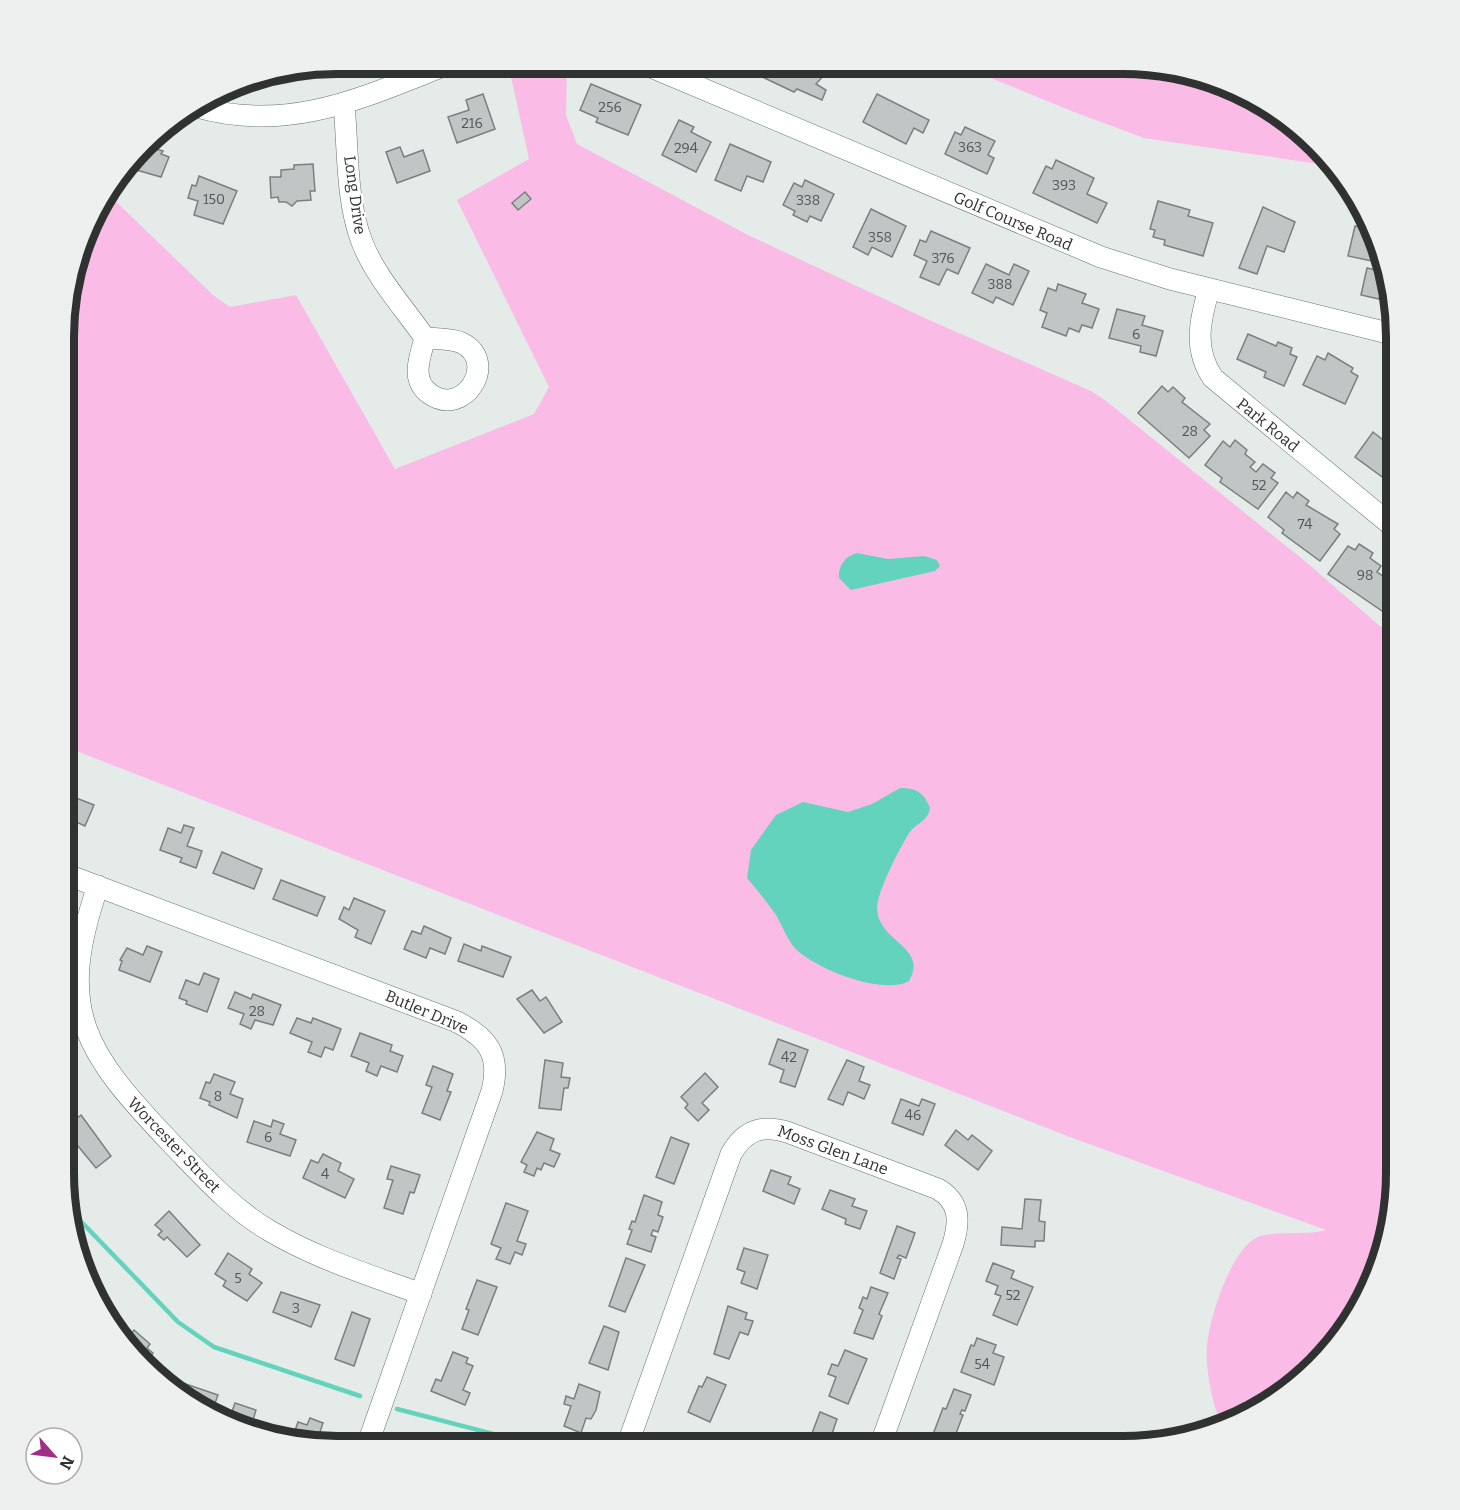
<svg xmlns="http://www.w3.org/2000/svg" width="1460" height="1510" font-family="Bitter,serif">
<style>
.green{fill:#fabce6}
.water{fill:#64d3be}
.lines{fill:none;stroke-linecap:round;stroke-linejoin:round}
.stream{stroke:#64d3be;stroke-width:4.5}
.building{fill:#bfc6c5;stroke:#79807e;stroke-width:1.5}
.minor-casing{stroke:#6b7270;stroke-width:22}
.minor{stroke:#fff;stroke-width:21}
.labels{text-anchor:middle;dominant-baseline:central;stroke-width:4.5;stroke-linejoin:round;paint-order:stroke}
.number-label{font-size:14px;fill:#535756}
.street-label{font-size:16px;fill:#2f3231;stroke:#fff}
.rim{fill:none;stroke:#2f3231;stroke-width:8}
</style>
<rect width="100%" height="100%" fill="#e4ebe9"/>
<g class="green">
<path d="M508 63 567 64 566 115 577 144 748 235 927 319 1091 391 1106 401 1306 562 1396 640V1191L1361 1310 1276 1401 1223 1427C1213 1410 1205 1367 1207 1347 1209 1319 1231 1248 1258 1237 1279 1230 1307 1236 1326 1230L1070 1137 66 747 68 283 100 199 106 192 213 295 230 307 296 295 395 469 534 414 549 387 457 200 529 159Z"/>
<polygon points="959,65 1159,65 1261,100 1332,166 1144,138 1074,112"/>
</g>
<g class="water">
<path d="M857 553 888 559 924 556 937 560 940 566 935 571 851 590 839 578C838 566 845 556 857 553Z"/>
<path d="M900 788C917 788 924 793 930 808 928 822 914 824 908 835 899 849 877 893 877 908 878 943 929 946 909 981 883 996 812 968 794 947 786 937 782 925 776 915 767 902 757 890 747 878L751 850 776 815 803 802 848 812 872 804Z"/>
</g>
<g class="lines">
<g class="stream">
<polyline points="67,1207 178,1322 214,1347 360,1396"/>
<polyline points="397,1409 540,1446"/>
<polyline points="1089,1446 1110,1443 1123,1446"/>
</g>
</g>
<g class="building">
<polygon points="343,63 341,69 330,64 336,63"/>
<polygon points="759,64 800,64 805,67 808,64 834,64 816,84 826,90 822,100 797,89 794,92 754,73"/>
<polygon points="591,84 641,105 628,135 596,122 598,118 580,110"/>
<polygon points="483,94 495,129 457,143 448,117 469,110 466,100"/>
<polygon points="877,94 929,120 923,133 914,128 906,144 863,122"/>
<polygon points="679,120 694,127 691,132 711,142 696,172 662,155"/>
<polygon points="965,127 995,141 988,155 994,158 987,174 945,154 955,132 961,135"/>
<polygon points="147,142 157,146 156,149 163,151 161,154 169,157 161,177 126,167"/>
<polygon points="730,144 771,162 763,182 747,176 741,191 715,180"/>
<polygon points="400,147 404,157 423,150 430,171 397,183 386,152"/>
<polygon points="1056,160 1094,178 1087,194 1107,203 1097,223 1033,193 1046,166 1052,169"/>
<polygon points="313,164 315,191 310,191 311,200 297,201 292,206 286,202 279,202 278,197 271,198 270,177 281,177 281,170 294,169 294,165"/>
<polygon points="199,176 237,191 223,224 194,215 198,201 188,198 192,185 196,186"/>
<polygon points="805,180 834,194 821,221 810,216 807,222 793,215 795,211 783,205 794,183 802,187"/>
<polygon points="525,192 531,199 518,210 512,203"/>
<polygon points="1158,201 1190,210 1188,216 1213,223 1203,256 1164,245 1165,240 1153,237 1155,230 1150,229"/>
<polygon points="1263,207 1295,222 1284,252 1267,246 1257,274 1239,268"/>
<polygon points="871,209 906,226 892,257 872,247 868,255 853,247"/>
<polygon points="1355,226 1373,230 1383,249 1386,264 1348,256"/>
<polygon points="931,231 970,248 958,274 947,269 939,285 920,277 927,261 914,255 920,240 926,242"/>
<polygon points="986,264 1009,275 1014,264 1029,271 1013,305 996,297 993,303 972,293"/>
<polygon points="1367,268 1386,272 1379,299 1361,295"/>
<polygon points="1058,284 1086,294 1082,303 1099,309 1092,328 1082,325 1079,332 1069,328 1066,336 1042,327 1047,313 1040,310 1048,288 1056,291"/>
<polygon points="1117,309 1145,316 1142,325 1163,331 1156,356 1140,352 1141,346 1109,338"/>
<polygon points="1248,334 1276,346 1278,342 1292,348 1290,354 1297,357 1284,386 1264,377 1266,372 1237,359"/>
<polygon points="1328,353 1353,368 1351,372 1358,376 1345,404 1303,385 1317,356 1325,360"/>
<polygon points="1162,386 1168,392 1173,387 1185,398 1182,402 1210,424 1204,430 1210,436 1189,458 1138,413"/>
<polygon points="1373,432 1396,450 1396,487 1355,457"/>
<polygon points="1235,440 1247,450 1245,454 1255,462 1250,467 1256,472 1263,464 1275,473 1271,478 1278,483 1258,509 1220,482 1222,478 1205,465 1223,441 1230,447"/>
<polygon points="1286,492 1293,498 1297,492 1309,501 1306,505 1338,524 1334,529 1340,534 1320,561 1282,533 1284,530 1268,517"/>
<polygon points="1359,544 1373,553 1370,558 1381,566 1377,572 1383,576 1389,567 1396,572 1396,596 1385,613 1328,574 1348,546 1355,550"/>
<polygon points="66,794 94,805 85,826 65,817"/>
<polygon points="184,825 194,828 187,846 202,851 196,868 180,862 182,858 160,850 168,828 181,833"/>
<polygon points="222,852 262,869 254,889 213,873"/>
<polygon points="281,880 325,897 317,916 273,899"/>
<polygon points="354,898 385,911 371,944 355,937 358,930 339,919 344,907 349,910"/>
<polygon points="424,926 451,938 445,954 430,948 426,958 404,949 412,931 421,934"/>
<polygon points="464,944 481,951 482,946 511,957 503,977 458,961"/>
<polygon points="147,946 162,952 150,982 119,970 122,961 120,960 127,948 143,955"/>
<polygon points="204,973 219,979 207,1012 186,1004 187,1001 179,998 186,980 199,985"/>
<polygon points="532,990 540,1001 546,997 562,1022 544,1033 517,999"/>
<polygon points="235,992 251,999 253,994 281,1005 273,1025 255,1020 251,1029 240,1024 244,1014 228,1008"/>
<polygon points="297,1018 311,1023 313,1018 341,1029 333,1050 325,1047 321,1057 308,1052 312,1042 290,1033"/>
<polygon points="360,1033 392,1045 390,1051 403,1056 397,1072 381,1066 377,1076 366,1071 369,1063 351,1056"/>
<polygon points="778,1039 808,1050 795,1087 780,1082 784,1070 769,1064"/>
<polygon points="545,1060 563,1063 561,1077 570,1078 568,1088 564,1088 561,1110 539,1108"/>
<polygon points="847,1060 864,1067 859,1081 870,1085 864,1099 848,1092 843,1105 828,1099"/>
<polygon points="433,1066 453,1074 447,1091 451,1092 440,1120 422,1113 432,1087 426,1085"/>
<polygon points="705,1073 718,1087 702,1103 709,1110 698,1121 685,1108 688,1104 681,1097"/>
<polygon points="214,1074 235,1082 230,1094 243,1099 237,1118 209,1105 210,1102 200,1098 206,1082 210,1083"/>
<polygon points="64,1077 73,1095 64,1100"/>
<polygon points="901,1099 919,1106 922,1099 935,1104 923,1135 892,1123"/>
<polygon points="81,1115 111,1156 96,1168 64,1129"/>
<polygon points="273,1120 284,1124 280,1134 296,1140 290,1156 247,1142 254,1121 271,1127"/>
<polygon points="956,1130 968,1140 972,1135 992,1151 978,1170 945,1145"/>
<polygon points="537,1132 554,1139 550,1150 560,1154 554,1167 544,1163 541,1170 537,1168 534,1176 524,1172 527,1165 521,1162"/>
<polygon points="671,1137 689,1144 674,1184 656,1177"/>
<polygon points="323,1154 341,1163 338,1171 354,1179 345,1198 303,1178 311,1160 318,1163"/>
<polygon points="391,1166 420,1175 414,1193 410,1192 403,1214 384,1208 393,1180 387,1179"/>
<polygon points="771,1170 791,1177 788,1184 800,1189 794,1204 763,1191"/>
<polygon points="830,1190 855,1199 852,1206 867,1211 860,1229 845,1224 846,1219 822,1209"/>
<polygon points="644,1195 662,1202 658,1215 663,1217 658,1232 653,1230 651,1235 656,1237 651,1252 627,1244 632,1230 629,1229 632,1221 635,1222"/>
<polygon points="1025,1199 1041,1200 1039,1221 1045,1222 1044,1241 1035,1241 1035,1247 1001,1245 1002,1227 1022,1229"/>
<polygon points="506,1203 528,1211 517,1241 526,1244 522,1255 515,1252 510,1264 496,1259 501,1248 491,1244"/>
<polygon points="169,1211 200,1245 187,1257 167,1237 164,1240 158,1235 162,1231 155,1225"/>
<polygon points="897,1226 915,1233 906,1258 899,1255 897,1258 901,1259 894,1279 880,1273"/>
<polygon points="744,1248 768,1255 757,1289 741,1283 745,1272 737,1269"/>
<polygon points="228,1253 252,1269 249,1274 262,1283 247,1301 223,1286 226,1281 215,1274"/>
<polygon points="626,1258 645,1265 625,1312 609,1306"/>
<polygon points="993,1263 1014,1271 1011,1278 1033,1287 1017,1325 993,1315 1001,1296 995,1294 998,1286 986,1281"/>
<polygon points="477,1280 497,1287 478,1335 462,1329 469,1310 466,1309"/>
<polygon points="871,1287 888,1293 879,1314 882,1316 873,1339 854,1333 863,1310 859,1308 863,1297 867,1299"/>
<polygon points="281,1292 320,1305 311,1327 273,1312"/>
<polygon points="728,1306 747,1313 745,1319 753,1321 748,1335 740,1332 729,1359 714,1354"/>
<polygon points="352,1312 370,1319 354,1366 335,1359"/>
<polygon points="604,1326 619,1332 608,1370 589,1363"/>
<polygon points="134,1330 150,1344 147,1348 153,1353 146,1361 125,1341"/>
<polygon points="977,1338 996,1345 993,1353 1004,1357 994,1385 961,1372 971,1345 974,1346"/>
<polygon points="845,1350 867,1359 848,1404 829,1396 836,1377 828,1374 832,1364 838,1366"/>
<polygon points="453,1352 468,1358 466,1363 473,1366 463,1390 470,1393 465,1405 431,1391 436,1379 441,1381"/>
<polygon points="707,1377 726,1385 710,1422 688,1412 699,1386 702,1387"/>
<polygon points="180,1382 218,1395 211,1414 199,1410 177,1389"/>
<polygon points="579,1384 600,1392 596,1410 591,1419 586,1418 581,1433 564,1426 571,1406 564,1404 566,1396 574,1399"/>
<polygon points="954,1389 971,1395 965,1411 962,1410 960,1414 963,1415 952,1444 932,1437 943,1408 946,1409"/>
<polygon points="235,1403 256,1410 253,1420 267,1425 265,1430 229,1420"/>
<polygon points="820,1412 837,1419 832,1434 839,1436 835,1446 800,1446 802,1441 808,1444"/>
<polygon points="310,1418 323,1423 318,1438 315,1437 312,1445 292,1439 298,1422 307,1425"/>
</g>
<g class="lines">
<g class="minor-casing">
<g id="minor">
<polyline points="644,64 1101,257 1170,279 1396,335"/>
<path d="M344 104C348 146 346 202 362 242 375 276 404 308 425 338 420 357 410 380 430 394 464 418 499 362 462 343 451 338 437 339 425 338"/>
<path d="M197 107C290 134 366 96 451 63"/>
<path d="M1209 289C1200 320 1193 349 1213 378L1396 529"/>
<path d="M65 874 455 1021C488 1037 501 1055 492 1091L367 1446"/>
<path d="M98 886C54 1013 86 1053 172 1144 202 1175 232 1209 270 1231 317 1259 370 1275 421 1294"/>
<path d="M627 1446 731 1154C744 1131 761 1124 787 1132L938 1189C960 1202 960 1221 953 1244L880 1446"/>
</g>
</g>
<use href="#minor" class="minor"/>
</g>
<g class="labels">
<g class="number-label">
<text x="610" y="107">256</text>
<text x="472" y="123">216</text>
<text x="970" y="147">363</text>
<text x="686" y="148">294</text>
<text x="1064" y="185">393</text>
<text x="214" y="199">150</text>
<text x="808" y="200">338</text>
<text x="880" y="237">358</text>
<text x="943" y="258">376</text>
<text x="1000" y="284">388</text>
<text x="1136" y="334">6</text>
<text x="1190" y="431">28</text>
<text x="1259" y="485">52</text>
<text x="1305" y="524">74</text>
<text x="1365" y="575">98</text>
<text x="257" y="1011">28</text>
<text x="789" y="1057">42</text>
<text x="218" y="1096">8</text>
<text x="913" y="1115">46</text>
<text x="268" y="1137">6</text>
<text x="325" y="1174">4</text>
<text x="238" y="1278">5</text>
<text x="1013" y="1295">52</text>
<text x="296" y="1308">3</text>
<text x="982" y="1364">54</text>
</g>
<g class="street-label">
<text transform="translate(355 195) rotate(82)">Long Drive</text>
<text transform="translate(1013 221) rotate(23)">Golf Course Road</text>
<text transform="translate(1268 425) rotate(39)">Park Road</text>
<text transform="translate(427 1012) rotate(23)">Butler Drive</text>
<text transform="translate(174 1145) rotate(46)">Worcester Street</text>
<text transform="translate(833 1150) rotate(20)">Moss Glen Lane</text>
</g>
</g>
<path d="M0 0H1460V1510H0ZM337 74H1123A263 263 0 0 1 1386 337V1173A263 263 0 0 1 1123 1436H337A263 263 0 0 1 74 1173V337A263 263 0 0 1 337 74Z" fill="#eeefef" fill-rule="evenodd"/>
<path class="rim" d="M337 74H1123A263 263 0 0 1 1386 337V1173A263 263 0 0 1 1123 1436H337A263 263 0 0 1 74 1173V337A263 263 0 0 1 337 74Z"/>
<g transform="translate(54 1456) rotate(118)"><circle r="28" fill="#ffffff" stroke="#acadad" stroke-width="1.5"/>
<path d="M0-4.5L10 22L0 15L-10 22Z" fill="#a22d87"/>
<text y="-9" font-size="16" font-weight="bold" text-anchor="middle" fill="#2f3231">N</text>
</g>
</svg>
